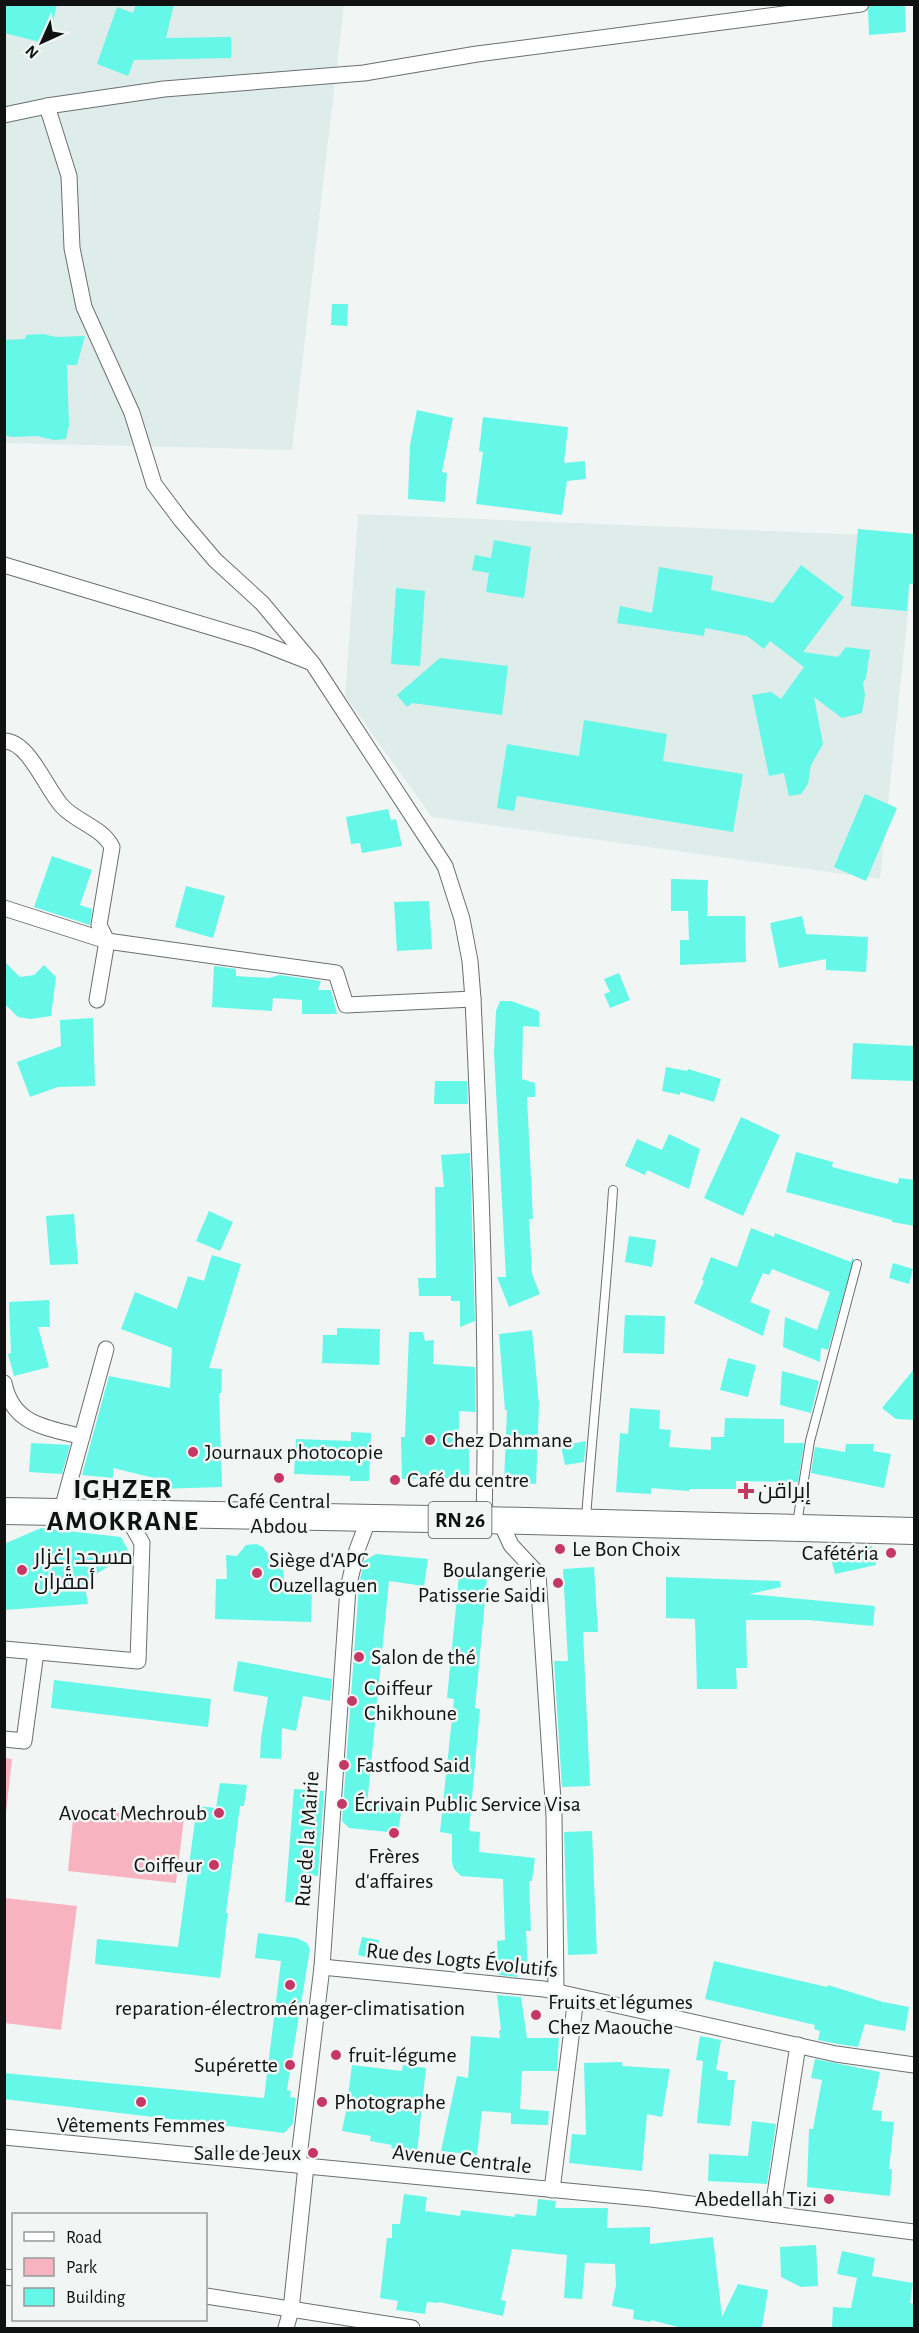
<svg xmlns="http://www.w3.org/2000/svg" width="919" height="2333" font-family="'Alegreya Sans',Cairo,sans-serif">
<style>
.built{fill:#deecea}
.green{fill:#f8b3c1}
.building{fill:#65f7e7}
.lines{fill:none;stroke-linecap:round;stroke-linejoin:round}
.lane-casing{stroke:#6b6f6e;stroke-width:10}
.street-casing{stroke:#6b6f6e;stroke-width:17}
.primary-casing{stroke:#6b6f6e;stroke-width:28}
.lane{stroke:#fff;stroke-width:8}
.street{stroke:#fff;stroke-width:15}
.primary{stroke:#fff;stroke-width:26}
.poi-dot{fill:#c53865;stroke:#f1f6f5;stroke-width:2}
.labels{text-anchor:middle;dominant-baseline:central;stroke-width:5;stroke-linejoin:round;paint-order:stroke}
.shield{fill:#f1f6f5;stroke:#545655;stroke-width:1.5}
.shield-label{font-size:21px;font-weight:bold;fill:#101111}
.poi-label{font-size:22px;fill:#101111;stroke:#f1f6f5;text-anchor:start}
.street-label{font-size:22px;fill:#101111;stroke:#f1f6f5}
.district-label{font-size:28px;font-weight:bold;letter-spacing:1.5px;fill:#101111;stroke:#f1f6f5}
</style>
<rect width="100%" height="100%" fill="#f1f6f5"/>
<g class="built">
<polygon points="5,5 344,5 292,450 5,443"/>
<polygon points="358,514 914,537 914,555 880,879 432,817 345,696"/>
</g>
<g class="green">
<polygon points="5,1758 12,1759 5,1822 4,1758"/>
<polygon points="74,1809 184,1818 176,1883 68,1871"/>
<polygon points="5,1898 77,1906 61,2030 5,2023"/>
</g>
<g class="building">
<polygon points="4,4 57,4 48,44 4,33"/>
<polygon points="136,4 174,4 166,38 231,37 231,58 134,60 128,76 97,64 117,7 133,13"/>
<polygon points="905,4 906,32 869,35 868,10 870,5"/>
<polygon points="332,304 348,304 347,326 331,325"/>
<polygon points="43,334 56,337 85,336 77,365 67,365 69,425 66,439 54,440 37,436 12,437 4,435 4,340 25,339 26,335"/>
<polygon points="417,410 453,418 442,472 447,473 445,502 408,499 410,445"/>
<polygon points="483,417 568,427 564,463 585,461 586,479 567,481 562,515 476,504 483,452 479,451"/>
<polygon points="858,529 915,534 915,584 909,584 907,611 851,606"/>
<polygon points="494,540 531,547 524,598 486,592 489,573 472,570 475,555 491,558"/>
<polygon points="801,565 844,597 803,652 838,657 846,647 870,650 866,678 863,683 865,695 862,713 842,718 814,697 823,744 811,765 808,784 801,794 789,796 784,773 769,776 752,695 771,692 781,699 804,667 770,641 764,649 747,636 705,628 704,636 617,623 620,606 652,613 659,567 713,576 711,590 773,603"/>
<polygon points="396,588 425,591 420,666 391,664"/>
<polygon points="440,658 508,666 502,715 412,703 407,707 397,695"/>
<polygon points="584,720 667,734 663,761 743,774 733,832 517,796 514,811 497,808 507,744 579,756"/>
<polygon points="865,794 897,808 866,881 834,867"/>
<polygon points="388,809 391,820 396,819 402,846 362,853 360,843 351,844 346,817"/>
<polygon points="52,856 92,870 80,905 92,909 90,925 34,907"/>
<polygon points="671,879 708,880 707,916 745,916 746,962 680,965 680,940 689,940 688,911 671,911"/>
<polygon points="186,886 225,896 213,938 175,927"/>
<polygon points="429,901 432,949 397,951 394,902"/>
<polygon points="802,916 806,934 868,937 866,972 826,970 826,959 779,968 770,923"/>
<polygon points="4,961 20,977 34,975 44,965 56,977 51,1016 31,1019 18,1017 4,1003"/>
<polygon points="214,966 236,969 236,976 269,978 280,975 321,981 318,990 331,990 337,1014 302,1014 302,1000 273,998 272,1011 212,1007"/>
<polygon points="619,973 630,1000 610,1008 604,994 610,992 604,979"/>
<polygon points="500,1001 511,1001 539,1011 539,1027 523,1026 522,1079 535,1083 535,1097 527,1097 533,1219 529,1219 532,1274 540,1294 509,1307 497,1277 506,1277 494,1053 496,1011"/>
<polygon points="93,1018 95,1086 58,1087 30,1097 17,1062 61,1046 60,1020"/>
<polygon points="853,1043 915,1046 915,1081 851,1079"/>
<polygon points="666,1067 687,1071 688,1069 721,1079 714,1102 680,1092 680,1095 662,1091"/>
<polygon points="435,1081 467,1081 468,1104 434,1104"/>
<polygon points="741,1117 780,1135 743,1216 704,1198"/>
<polygon points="669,1134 700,1149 689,1189 647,1170 645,1175 625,1166 637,1139 662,1150"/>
<polygon points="796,1152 833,1162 832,1167 898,1184 899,1178 915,1180 915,1226 892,1222 892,1220 786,1192"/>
<polygon points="470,1153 475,1321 460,1327 460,1301 451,1301 451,1296 419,1296 418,1278 436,1278 435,1187 444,1187 441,1155"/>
<polygon points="209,1211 233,1222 220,1251 196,1241"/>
<polygon points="74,1214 78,1264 50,1265 46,1216"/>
<polygon points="751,1228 774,1237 775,1233 851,1262 852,1258 854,1259 828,1350 821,1348 820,1362 783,1347 785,1317 817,1330 830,1292 772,1269 769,1275 763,1273 750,1302 770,1310 763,1336 694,1303 704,1281 702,1280 711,1257 737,1267"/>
<polygon points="629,1236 656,1240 652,1267 625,1262"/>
<polygon points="212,1255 241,1264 209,1368 222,1369 221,1393 219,1393 222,1487 158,1489 158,1479 113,1468 113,1478 82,1475 109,1376 170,1388 172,1348 121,1329 135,1292 177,1309 188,1276 204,1281"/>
<polygon points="893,1263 913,1269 909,1284 889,1278"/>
<polygon points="49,1300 50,1327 38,1327 49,1367 14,1376 8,1354 11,1353 9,1302"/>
<polygon points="625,1315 665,1316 664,1354 623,1353"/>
<polygon points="337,1328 380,1329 379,1365 322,1363 323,1335 337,1335"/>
<polygon points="532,1330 539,1405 536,1484 504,1482 507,1410 505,1410 499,1334"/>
<polygon points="409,1332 423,1332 425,1341 434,1340 433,1364 475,1367 475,1412 459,1411 459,1445 469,1445 469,1478 402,1479 401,1437 405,1437"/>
<polygon points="728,1358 756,1365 748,1397 720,1390"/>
<polygon points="915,1368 915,1420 896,1419 882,1408"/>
<polygon points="782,1371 819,1381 811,1413 780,1405"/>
<polygon points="630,1408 660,1410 659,1429 671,1430 669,1447 711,1450 711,1437 724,1437 725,1418 784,1419 784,1443 804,1443 798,1482 736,1481 736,1489 690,1489 689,1491 651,1488 651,1494 616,1492 620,1433 628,1434"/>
<polygon points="351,1432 371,1433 369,1481 350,1481 350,1476 294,1474 296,1439 351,1441"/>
<polygon points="586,1441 584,1462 565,1465 561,1446"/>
<polygon points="31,1443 70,1445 62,1474 29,1472"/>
<polygon points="846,1444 874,1444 873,1451 891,1454 884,1488 811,1473 815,1447 845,1452"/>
<polygon points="41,1528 121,1537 130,1554 84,1581 88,1604 4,1610 4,1544"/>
<polygon points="256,1544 263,1547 268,1554 282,1554 284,1581 312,1582 311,1622 215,1619 216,1579 227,1579 226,1555 237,1556 246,1545"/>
<polygon points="872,1546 876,1565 835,1574 830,1555"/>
<polygon points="376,1554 428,1559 424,1586 389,1581 367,1805 402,1806 398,1833 349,1828 342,1821 359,1585 364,1561"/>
<polygon points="594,1567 598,1632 583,1632 590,1786 562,1787 554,1661 568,1661 563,1569"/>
<polygon points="459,1576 487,1579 475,1708 480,1709 469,1831 480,1832 479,1852 535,1858 532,1881 529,1881 531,1931 526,1931 528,1969 517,1969 518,1977 499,1975 497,1941 505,1940 503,1879 461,1876 454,1869 452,1862 452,1834 440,1832 454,1699 447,1698"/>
<polygon points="666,1577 780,1581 781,1587 749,1594 875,1606 873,1626 808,1620 746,1620 747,1668 736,1668 737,1689 697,1689 695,1619 666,1618"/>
<polygon points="238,1661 332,1679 330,1701 303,1696 296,1731 282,1728 281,1759 260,1758 261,1738 268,1697 233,1691"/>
<polygon points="54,1680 211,1699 208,1727 51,1708"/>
<polygon points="220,1783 247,1785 244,1806 240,1806 226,1913 228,1913 220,1978 95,1964 97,1939 178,1947 197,1806 216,1808"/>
<polygon points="294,1789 324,1791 318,1876 307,1875 304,1903 285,1902"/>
<polygon points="592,1831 597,1954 568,1955 564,1832"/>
<polygon points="258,1933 297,1938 307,1943 310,1949 287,2090 291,2091 290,2097 296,2098 294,2114 293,2124 284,2133 4,2099 4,2073 264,2098 281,1961 255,1958"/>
<polygon points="362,1937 379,1940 376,1959 358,1955"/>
<polygon points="714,1961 827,1987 828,1985 883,2002 909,2007 905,2031 865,2024 858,2047 838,2044 818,2040 820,2031 814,2029 815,2025 705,1999"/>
<polygon points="497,1995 521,1997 527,2038 559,2038 557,2071 522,2071 520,2109 549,2111 548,2125 511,2124 511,2113 482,2111 477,2155 441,2151 457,2076 468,2078 471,2036 500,2038 499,2030 501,2030"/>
<polygon points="700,2036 721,2040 716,2070 728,2072 727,2080 735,2080 730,2126 697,2123 703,2061 696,2060"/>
<polygon points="815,2059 880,2072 872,2110 882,2111 881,2121 894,2122 889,2169 892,2169 890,2196 807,2187 809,2129 813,2129 822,2080 811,2078"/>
<polygon points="622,2062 622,2066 670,2069 662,2117 647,2114 642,2171 569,2163 572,2134 586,2135 584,2063"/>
<polygon points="352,2065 402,2071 403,2065 426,2068 417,2153 391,2148 392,2145 370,2141 371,2136 342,2131 346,2111"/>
<polygon points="752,2121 776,2124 767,2184 708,2181 709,2154 748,2156"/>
<polygon points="404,2194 427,2197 425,2211 460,2216 461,2210 515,2217 515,2214 536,2216 538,2199 556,2201 555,2208 608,2208 607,2228 650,2227 650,2244 713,2237 722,2317 738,2284 768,2290 762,2328 682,2328 651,2320 651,2322 633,2319 634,2310 612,2306 616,2285 615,2264 585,2263 582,2299 564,2298 567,2255 512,2249 501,2300 506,2301 503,2316 439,2302 438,2303 427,2302 425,2314 396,2310 398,2301 380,2298 387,2238 392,2238 392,2224 400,2224"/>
<polygon points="816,2245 818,2286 801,2287 781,2277 780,2247"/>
<polygon points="842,2251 875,2258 872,2276 913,2283 910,2303 915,2304 915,2328 832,2328 833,2307 851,2308 857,2278 837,2274"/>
</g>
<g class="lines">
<g class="lane-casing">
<g id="lane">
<path d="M586 1518C594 1409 606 1300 613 1190"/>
<polyline points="797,1524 810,1441 857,1264"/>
</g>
</g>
<g class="street-casing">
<g id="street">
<path d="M47 106 69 176 72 248 84 307 132 413 154 484 181 520 215 560 262 603 313 664 445 866 462 919 470 961 473 999C481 1173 488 1346 484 1520"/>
<polyline points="4,115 47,106 164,89 364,73 477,54 861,4"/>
<polyline points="4,565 254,640 310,662"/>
<path d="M4 741C29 741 46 789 62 806 76 822 102 827 112 847L99 925 107 941 97 1000"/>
<polyline points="4,908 107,941 336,973 346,1005 473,999"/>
<path d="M4 1383C13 1426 47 1427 82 1437"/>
<polyline points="61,1513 106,1349"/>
<polyline points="500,1521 511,1545 538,1574 554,1816 556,1991"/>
<polyline points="4,1649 138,1661 142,1543 126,1515"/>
<polyline points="4,1739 24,1741 36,1652"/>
<polyline points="322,1967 544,1989 836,2054 914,2065"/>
<polyline points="4,2137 651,2199 914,2232"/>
<polyline points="298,2165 322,1967 348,1588 357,1550 369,1518"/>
<polyline points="552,2190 576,1997"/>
<polyline points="772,2214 798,2045"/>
<polyline points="4,2277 14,2278"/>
<polyline points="206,2296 412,2328"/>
<polyline points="286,2328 291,2310 306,2166"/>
</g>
</g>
<g class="primary-casing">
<polyline id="primary" points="4,1511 484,1520 914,1531"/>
</g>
<use href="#lane" class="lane"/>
<use href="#street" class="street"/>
<use href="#primary" class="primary"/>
</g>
<g class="poi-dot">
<circle cx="430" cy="1440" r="6"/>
<circle cx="193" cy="1452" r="6"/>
<circle cx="279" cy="1478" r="6"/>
<circle cx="395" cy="1480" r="6"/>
<path d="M743 1482h6v6h6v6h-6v6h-6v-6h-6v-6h6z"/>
<circle cx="560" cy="1549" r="6"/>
<circle cx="891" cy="1553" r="6"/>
<circle cx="22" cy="1570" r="6"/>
<circle cx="257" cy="1573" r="6"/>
<circle cx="558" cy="1583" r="6"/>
<circle cx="359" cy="1657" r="6"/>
<circle cx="352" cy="1701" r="6"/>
<circle cx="344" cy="1765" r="6"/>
<circle cx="342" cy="1804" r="6"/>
<circle cx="219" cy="1813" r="6"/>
<circle cx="394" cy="1833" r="6"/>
<circle cx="214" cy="1865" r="6"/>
<circle cx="290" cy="1985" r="6"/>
<circle cx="536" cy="2015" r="6"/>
<circle cx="336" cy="2055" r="6"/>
<circle cx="290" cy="2065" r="6"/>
<circle cx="141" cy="2102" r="6"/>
<circle cx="322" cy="2102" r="6"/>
<circle cx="313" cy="2153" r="6"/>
<circle cx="829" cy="2199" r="6"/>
</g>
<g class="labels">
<rect class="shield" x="428.5" y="1502" width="63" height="36" rx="4.5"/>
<g class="shield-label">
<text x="460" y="1520">RN 26</text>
</g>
<g class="poi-label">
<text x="442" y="1440">Chez Dahmane</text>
<text x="205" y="1452">Journaux photocopie</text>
<text x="407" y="1480">Café du centre</text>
<text x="758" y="1491">إبراقن</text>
<text x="279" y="1501" text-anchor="middle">Café Central<tspan x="279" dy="25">Abdou</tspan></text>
<text x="572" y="1549">Le Bon Choix</text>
<text x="879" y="1553" text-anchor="end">Cafétéria</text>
<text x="34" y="1557">مسجد إغزار<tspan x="34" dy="25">أمقران</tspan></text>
<text x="269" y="1560">Siège d'APC<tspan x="269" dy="25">Ouzellaguen</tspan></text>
<text x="546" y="1570" text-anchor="end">Boulangerie<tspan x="546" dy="25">Patisserie Saidi</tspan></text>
<text x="371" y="1657">Salon de thé</text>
<text x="364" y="1688">Coiffeur<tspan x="364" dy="25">Chikhoune</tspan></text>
<text x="356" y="1765">Fastfood Said</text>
<text x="354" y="1804">Écrivain Public Service Visa</text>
<text x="207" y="1813" text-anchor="end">Avocat Mechroub</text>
<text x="394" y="1856" text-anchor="middle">Frères<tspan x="394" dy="25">d'affaires</tspan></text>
<text x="202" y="1865" text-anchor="end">Coiffeur</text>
<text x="548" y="2002">Fruits et légumes<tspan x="548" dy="25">Chez Maouche</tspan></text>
<text x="290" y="2008" text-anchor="middle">reparation-électroménager-climatisation</text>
<text x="348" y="2055">fruit-légume</text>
<text x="278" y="2065" text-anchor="end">Supérette</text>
<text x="334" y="2102">Photographe</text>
<text x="141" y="2125" text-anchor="middle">Vêtements Femmes</text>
<text x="301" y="2153" text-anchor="end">Salle de Jeux</text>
<text x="817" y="2199" text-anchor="end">Abedellah Tizi</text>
</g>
<g class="street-label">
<text transform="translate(307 1839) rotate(-86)">Rue de la Mairie</text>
<text transform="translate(462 1960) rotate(6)">Rue des Logts Évolutifs</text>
<text transform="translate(462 2159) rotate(6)">Avenue Centrale</text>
</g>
<g class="district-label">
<text x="123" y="1490">IGHZER<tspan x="123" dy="32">AMOKRANE</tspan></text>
</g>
</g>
<rect width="919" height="2333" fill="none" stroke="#101111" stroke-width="12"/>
<rect x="12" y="2213" width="195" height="108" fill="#f1f6f5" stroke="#979a9a" stroke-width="1.5"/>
<rect x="24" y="2232" width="30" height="9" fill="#ffffff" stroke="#979a9a" stroke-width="1.5"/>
<text x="66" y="2243" font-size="18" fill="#101111">Road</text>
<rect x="24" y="2258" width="30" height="18" fill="#f8b3c1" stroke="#979a9a" stroke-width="1.5"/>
<text x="66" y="2273" font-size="18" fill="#101111">Park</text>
<rect x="24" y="2288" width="30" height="18" fill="#65f7e7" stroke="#979a9a" stroke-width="1.5"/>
<text x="66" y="2303" font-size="18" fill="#101111">Building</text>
<g transform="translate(42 42) rotate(225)" stroke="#f1f6f5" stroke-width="4.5" paint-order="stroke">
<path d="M0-4.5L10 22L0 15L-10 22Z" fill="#101111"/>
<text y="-9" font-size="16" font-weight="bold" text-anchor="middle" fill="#101111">N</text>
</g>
</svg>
